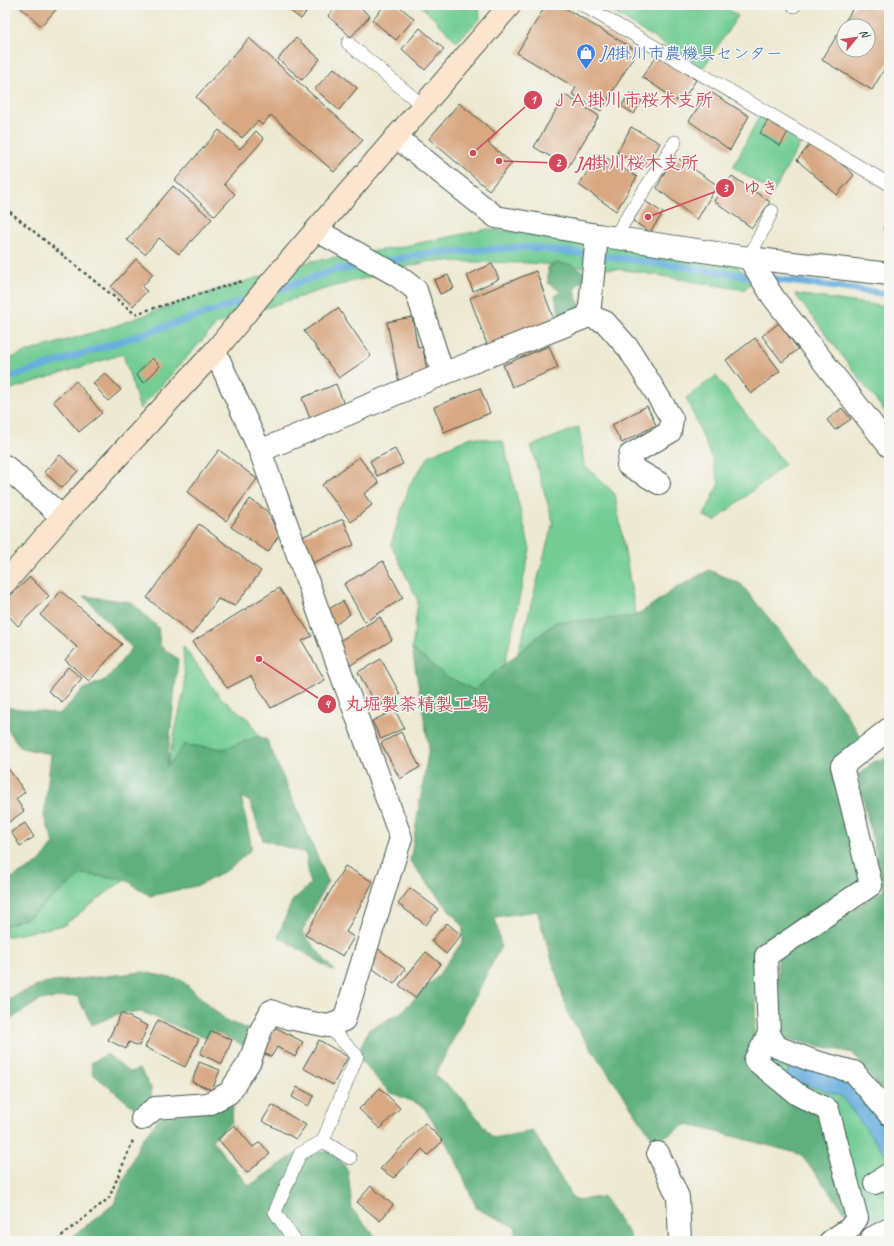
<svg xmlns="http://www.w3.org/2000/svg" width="894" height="1246" font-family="Caveat,'Klee One',sans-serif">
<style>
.green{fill:#73cd95;stroke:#498564}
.forest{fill:#5eb07e;stroke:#3e7659}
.water{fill:#68aede;stroke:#447689}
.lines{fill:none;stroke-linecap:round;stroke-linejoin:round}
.stream{stroke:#68aede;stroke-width:7}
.building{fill:#d8a883;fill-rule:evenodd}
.lane-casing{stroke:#3e574c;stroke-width:14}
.street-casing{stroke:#3e574c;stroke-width:24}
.secondary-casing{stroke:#3e574c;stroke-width:24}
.path{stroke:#3e574c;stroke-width:2.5;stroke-dasharray:3 3;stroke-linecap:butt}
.lane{stroke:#fff;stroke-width:13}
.street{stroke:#fff;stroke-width:22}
.secondary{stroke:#fce5cf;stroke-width:22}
.labels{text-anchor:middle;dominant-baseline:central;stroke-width:3;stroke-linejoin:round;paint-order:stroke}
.shop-label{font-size:17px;fill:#366cbe;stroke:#f6f6f2;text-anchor:start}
.leader{fill:none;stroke:#d1495b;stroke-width:1.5}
.callout-dot{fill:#d1495b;stroke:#f6f6f2;stroke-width:1.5}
.mark-label{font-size:12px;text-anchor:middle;font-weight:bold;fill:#fff}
.callout-label{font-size:18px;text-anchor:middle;font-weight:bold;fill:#d1495b;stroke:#f6f6f2;stroke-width:3;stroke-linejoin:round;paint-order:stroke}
</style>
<rect width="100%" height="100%" fill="#f6f6f2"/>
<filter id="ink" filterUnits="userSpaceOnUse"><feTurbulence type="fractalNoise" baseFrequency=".025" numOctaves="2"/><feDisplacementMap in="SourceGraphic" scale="8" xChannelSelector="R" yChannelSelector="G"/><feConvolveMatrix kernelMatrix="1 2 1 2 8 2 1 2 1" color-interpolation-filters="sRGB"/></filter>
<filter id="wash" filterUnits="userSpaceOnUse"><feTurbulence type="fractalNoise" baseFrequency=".012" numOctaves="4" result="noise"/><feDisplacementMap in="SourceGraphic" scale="16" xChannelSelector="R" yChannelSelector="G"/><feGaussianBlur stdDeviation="0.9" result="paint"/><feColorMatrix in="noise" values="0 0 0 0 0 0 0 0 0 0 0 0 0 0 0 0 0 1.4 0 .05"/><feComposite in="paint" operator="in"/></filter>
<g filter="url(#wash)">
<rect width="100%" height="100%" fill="#ede9d2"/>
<g class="green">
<polygon points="420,5 479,5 480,19 457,42"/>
<polygon points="601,5 722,5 738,16 703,68"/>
<polygon points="763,109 805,135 773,193 733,167"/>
<polygon points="488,229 704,255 737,266 753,281 744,290 626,270 528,263 429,261 321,290 217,324 140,409 123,354 5,391 5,361 23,353 115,326 194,297 312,261 400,247"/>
<polygon points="795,294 889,307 889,417"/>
<polygon points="716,376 785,464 715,521 704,516 719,483 712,458 686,398"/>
<polygon points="579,427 584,465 615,494 636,616 599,620 556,622 518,653 553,522 531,446"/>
<polygon points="471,437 503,441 530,549 505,664 474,690 448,677 412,649 418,601 391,544 410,484 430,455"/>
<polygon points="183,646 220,697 248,719 259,736 224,749 184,745 167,768 185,686"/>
<polygon points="82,874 125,879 64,925 5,937 5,926 29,917"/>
<polygon points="769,1034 889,1114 889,1214 867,1224 836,1119 760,1058"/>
</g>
<g class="forest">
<polygon points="557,263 572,265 584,272 586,279 575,287 577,300 582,307 559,322 559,311 555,296 562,292 548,283 548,267"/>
<polygon points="709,570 741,584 843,709 863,741 830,766 867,880 758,953 753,1063 824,1108 854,1223 800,1154 687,1124 655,1142 569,1016 537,911 495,917 501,946 435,1075 462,1098 493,1138 533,1131 574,1200 603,1197 629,1234 631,1241 515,1241 516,1227 477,1209 454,1156 423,1106 389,1092 357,1056 368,1030 400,1013 437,977 463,941 463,926 434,892 410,861 429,747 412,649 448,677 474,690 556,622 599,620 636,616 676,588"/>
<polygon points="84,596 131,602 158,627 160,646 178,659 167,767 184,745 224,749 259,736 267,740 328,881 302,932 335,972 278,936 292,901 310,885 306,853 263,840 250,802 241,797 252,849 229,869 200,885 150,896 125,879 82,874 29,917 5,926 5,882 40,862 54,843 44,816 51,754 21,748 5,726 5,707 59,714 84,689 107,679 132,648"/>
<polygon points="889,758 889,1101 853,1053 777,1037 778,958 884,890 858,775 873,762"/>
<polygon points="143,972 181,980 227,1021 250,1030 247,1047 216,1032 206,1038 142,1012 121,1013 92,1025 77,996 40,1000 5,1023 5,1000 44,983"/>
<polygon points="107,1054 130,1072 140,1069 151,1088 152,1105 137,1110 93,1074 91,1063"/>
<polygon points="233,1106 232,1122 212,1140 249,1186 295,1154 333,1151 348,1171 352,1209 375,1236 376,1241 70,1241 71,1238 114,1204 140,1142 159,1118"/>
</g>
<polygon class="water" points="792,1058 851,1079 889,1125 889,1149 885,1154 841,1096 786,1078"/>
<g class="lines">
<g class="stream">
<polyline points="383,262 424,254 523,247 603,256 756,277"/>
<polyline points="766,278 889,294"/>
<polyline points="271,292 335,270 367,265"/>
<polyline points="5,379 250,299"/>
</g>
</g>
<g id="blocks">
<g class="building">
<polygon points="18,5 60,5 41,26"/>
<polygon points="289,5 311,5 301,19 286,8"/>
<polygon points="337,5 357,5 370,16 351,37 328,16"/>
<polygon points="385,5 398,5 414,19 396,40 372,20"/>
<polygon points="546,5 560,5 637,51 601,111 572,94 576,88 517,53"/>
<path d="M855 5H889V61L872 90 822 60ZM844 26H868V50H844Z"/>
<polygon points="420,28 444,49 425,70 402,49"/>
<polygon points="249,38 363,140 334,172 271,115 262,125 258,121 242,138 196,97"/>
<polygon points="296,38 320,59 302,80 278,59"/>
<polygon points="658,54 696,80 681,103 642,77"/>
<polygon points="334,68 357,88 339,110 315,89"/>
<polygon points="709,91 749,116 730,150 689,121"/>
<polygon points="630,93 642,101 634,114 621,106"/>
<polygon points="565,95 599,116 568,167 534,147"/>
<polygon points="459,103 496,133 488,143 512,163 489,190 429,139"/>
<polygon points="768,120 788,132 780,146 760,133"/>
<polygon points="631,127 660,143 645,169 617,153"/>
<polygon points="219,130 240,149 256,131 264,139 224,184 235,194 215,216 175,180"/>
<polygon points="814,140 854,175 837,195 797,160"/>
<polygon points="599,153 637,177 616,211 579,185"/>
<polygon points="673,155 717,185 697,220 657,188"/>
<polygon points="732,176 770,202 752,228 714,201"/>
<polygon points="173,186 212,219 179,254 159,238 145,254 127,240"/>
<polygon points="645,201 663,213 650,232 633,221"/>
<polygon points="889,220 889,233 883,229"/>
<polygon points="136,259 153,274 142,287 147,291 133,306 111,287"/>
<polygon points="492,264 499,279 473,291 467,275"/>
<polygon points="536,271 555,323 489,350 470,298"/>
<polygon points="448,275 454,288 440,294 434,280"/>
<polygon points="338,308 371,356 339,378 304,331"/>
<polygon points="412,317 418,348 423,347 427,371 399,383 387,322"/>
<polygon points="779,323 798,349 782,362 762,336"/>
<polygon points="755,338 780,371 751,394 726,360"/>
<polygon points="549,346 558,368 512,387 503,365"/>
<polygon points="152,358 160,366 144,383 136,375"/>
<polygon points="105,373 121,390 108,401 93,383"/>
<polygon points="76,381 102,413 79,432 53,401"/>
<polygon points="336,384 345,407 311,421 302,398"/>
<polygon points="480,388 490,413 444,432 434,407"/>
<polygon points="647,406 656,425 622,443 612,425"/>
<polygon points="842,408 851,419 835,430 827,420"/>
<polygon points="395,449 403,464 377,476 370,461"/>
<polygon points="219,450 257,479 226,521 187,492"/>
<polygon points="60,455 78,471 62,488 44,472"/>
<polygon points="359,457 379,483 364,494 372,505 351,522 322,485"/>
<polygon points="250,499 267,511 279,535 268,552 231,527"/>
<polygon points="343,519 354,545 310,564 299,538"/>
<polygon points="199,524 261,571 235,606 218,599 192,634 147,598"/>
<polygon points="383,561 403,598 365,622 344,584"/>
<polygon points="30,577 49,596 18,626 5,612 5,601"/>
<polygon points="279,588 312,636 302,641 325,680 271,708 251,676 227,688 192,642"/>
<polygon points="61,591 122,644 89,681 65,660 77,647 40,615"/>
<polygon points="343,601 350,614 331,628 323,612"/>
<polygon points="380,617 392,640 349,666 336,643"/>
<polygon points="381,659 400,694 377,708 358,672"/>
<polygon points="68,667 82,678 62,702 48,691"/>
<polygon points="395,710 404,728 381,739 372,721"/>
<polygon points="401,732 420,767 400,779 381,743"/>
<polygon points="5,764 25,792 16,799 24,811 5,825"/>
<polygon points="25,823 34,837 20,846 11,832"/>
<polygon points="345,866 373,882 346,932 354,937 343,956 305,935"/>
<polygon points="410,888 438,909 426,925 398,904"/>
<polygon points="447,923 461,935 446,954 431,941"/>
<polygon points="376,947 405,969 394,984 365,963"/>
<polygon points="426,952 441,964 415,998 399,985"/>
<polygon points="121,1013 148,1026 139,1046 129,1042 126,1049 108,1040"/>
<polygon points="158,1020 199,1039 185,1067 145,1047"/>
<polygon points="275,1027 303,1042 295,1057 277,1047 271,1057 262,1052"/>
<polygon points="211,1031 232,1040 222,1064 200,1054"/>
<polygon points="319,1040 348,1057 333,1085 303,1068"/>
<polygon points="199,1062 220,1070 212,1090 192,1082"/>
<polygon points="297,1087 314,1096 308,1106 292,1097"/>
<polygon points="380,1088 400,1108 380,1129 359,1109"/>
<polygon points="272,1105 306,1125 296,1139 262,1121"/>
<polygon points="425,1123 443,1141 428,1155 422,1149 394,1178 380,1169"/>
<polygon points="234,1125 253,1147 260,1142 270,1154 247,1173 218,1139"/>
<polygon points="371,1186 393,1205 380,1221 357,1202"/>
</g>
</g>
</g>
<g filter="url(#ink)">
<use href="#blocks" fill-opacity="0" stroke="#3e574c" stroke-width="1"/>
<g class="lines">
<g class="lane-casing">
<g id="lane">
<polyline points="583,5 889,184"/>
<polyline points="794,6 795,5"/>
<polyline points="348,43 423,106"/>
<polyline points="614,238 675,142"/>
<polyline points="749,258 772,211"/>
<polyline points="323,1141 350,1158"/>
<polyline points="295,1241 275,1212 300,1154 323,1141 357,1056 328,1026"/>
</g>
</g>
<g class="street-casing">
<g id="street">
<polyline points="396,137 496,217 597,235 749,258 889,274"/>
<polyline points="316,230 398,276 416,290 443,374"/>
<polyline points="749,258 773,297 889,446"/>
<polyline points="589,316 605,322 629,349 672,419 670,432 630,455 628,465 659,483"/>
<polyline points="260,451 443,374 589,316 597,235"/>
<polyline points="5,466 62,517"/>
<polyline points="889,729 842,766 871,885 766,956 769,1034 777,1047 813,1061 854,1072 889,1114"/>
<polyline points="769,1034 755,1060 797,1094 828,1110 857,1218 850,1228 831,1241"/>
<polyline points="142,1119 155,1108 208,1104 229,1093 250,1061 260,1032 271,1011 288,1018 328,1026 344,1020 401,838 260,451 215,351"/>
<polyline points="658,1153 678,1197 680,1241"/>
<polyline points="875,1183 889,1174"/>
<polyline points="874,1241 872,1238 889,1229"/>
</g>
</g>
<g class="secondary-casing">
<polyline id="secondary" points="5,583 62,517 215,351 272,281 510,5"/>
</g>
<g class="path">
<polyline points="5,208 135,314 242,281"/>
<polyline points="59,1241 59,1238 109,1198 134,1138"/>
</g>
<use href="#lane" class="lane"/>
<use href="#street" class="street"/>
<use href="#secondary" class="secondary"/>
</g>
</g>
<defs>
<g id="shop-pin" transform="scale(1)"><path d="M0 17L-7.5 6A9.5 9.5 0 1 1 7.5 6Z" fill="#3f7fe0" stroke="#f6f6f2"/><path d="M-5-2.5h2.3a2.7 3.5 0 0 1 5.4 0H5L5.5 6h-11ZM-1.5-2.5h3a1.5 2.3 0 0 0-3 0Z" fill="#fff"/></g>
</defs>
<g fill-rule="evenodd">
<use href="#shop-pin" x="586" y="53"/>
</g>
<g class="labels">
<g class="shop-label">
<text x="600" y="53">JA掛川市農機具センター</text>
</g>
</g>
<path class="leader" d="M473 153L533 100M499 161L558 163M648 217L725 188M259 659L327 704"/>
<g class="callout-dot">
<circle cx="473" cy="153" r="4"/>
<circle cx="499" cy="161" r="4"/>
<circle cx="648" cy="217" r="4"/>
<circle cx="259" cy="659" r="4"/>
<circle cx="533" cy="100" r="10"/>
<circle cx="558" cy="163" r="10"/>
<circle cx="725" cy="188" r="10"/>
<circle cx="327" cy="704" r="10"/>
</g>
<g class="mark-label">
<text x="533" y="104">1</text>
<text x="558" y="167">2</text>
<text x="725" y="192">3</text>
<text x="327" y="708">4</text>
</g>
<g class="callout-label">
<text x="632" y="106">ＪＡ掛川市桜木支所</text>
<text x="637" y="169">JA掛川桜木支所</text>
<text x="761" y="194">ゆき</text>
<text x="417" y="710">丸堀製茶精製工場</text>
</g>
<rect width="894" height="1246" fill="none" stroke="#f6f6f2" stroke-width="20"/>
<g transform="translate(856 38) rotate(61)"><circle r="19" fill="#f6f6f2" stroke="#a0aca6"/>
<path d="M0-3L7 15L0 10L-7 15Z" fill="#d1495b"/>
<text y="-6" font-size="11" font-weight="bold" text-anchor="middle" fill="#1f3d34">N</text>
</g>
</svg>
